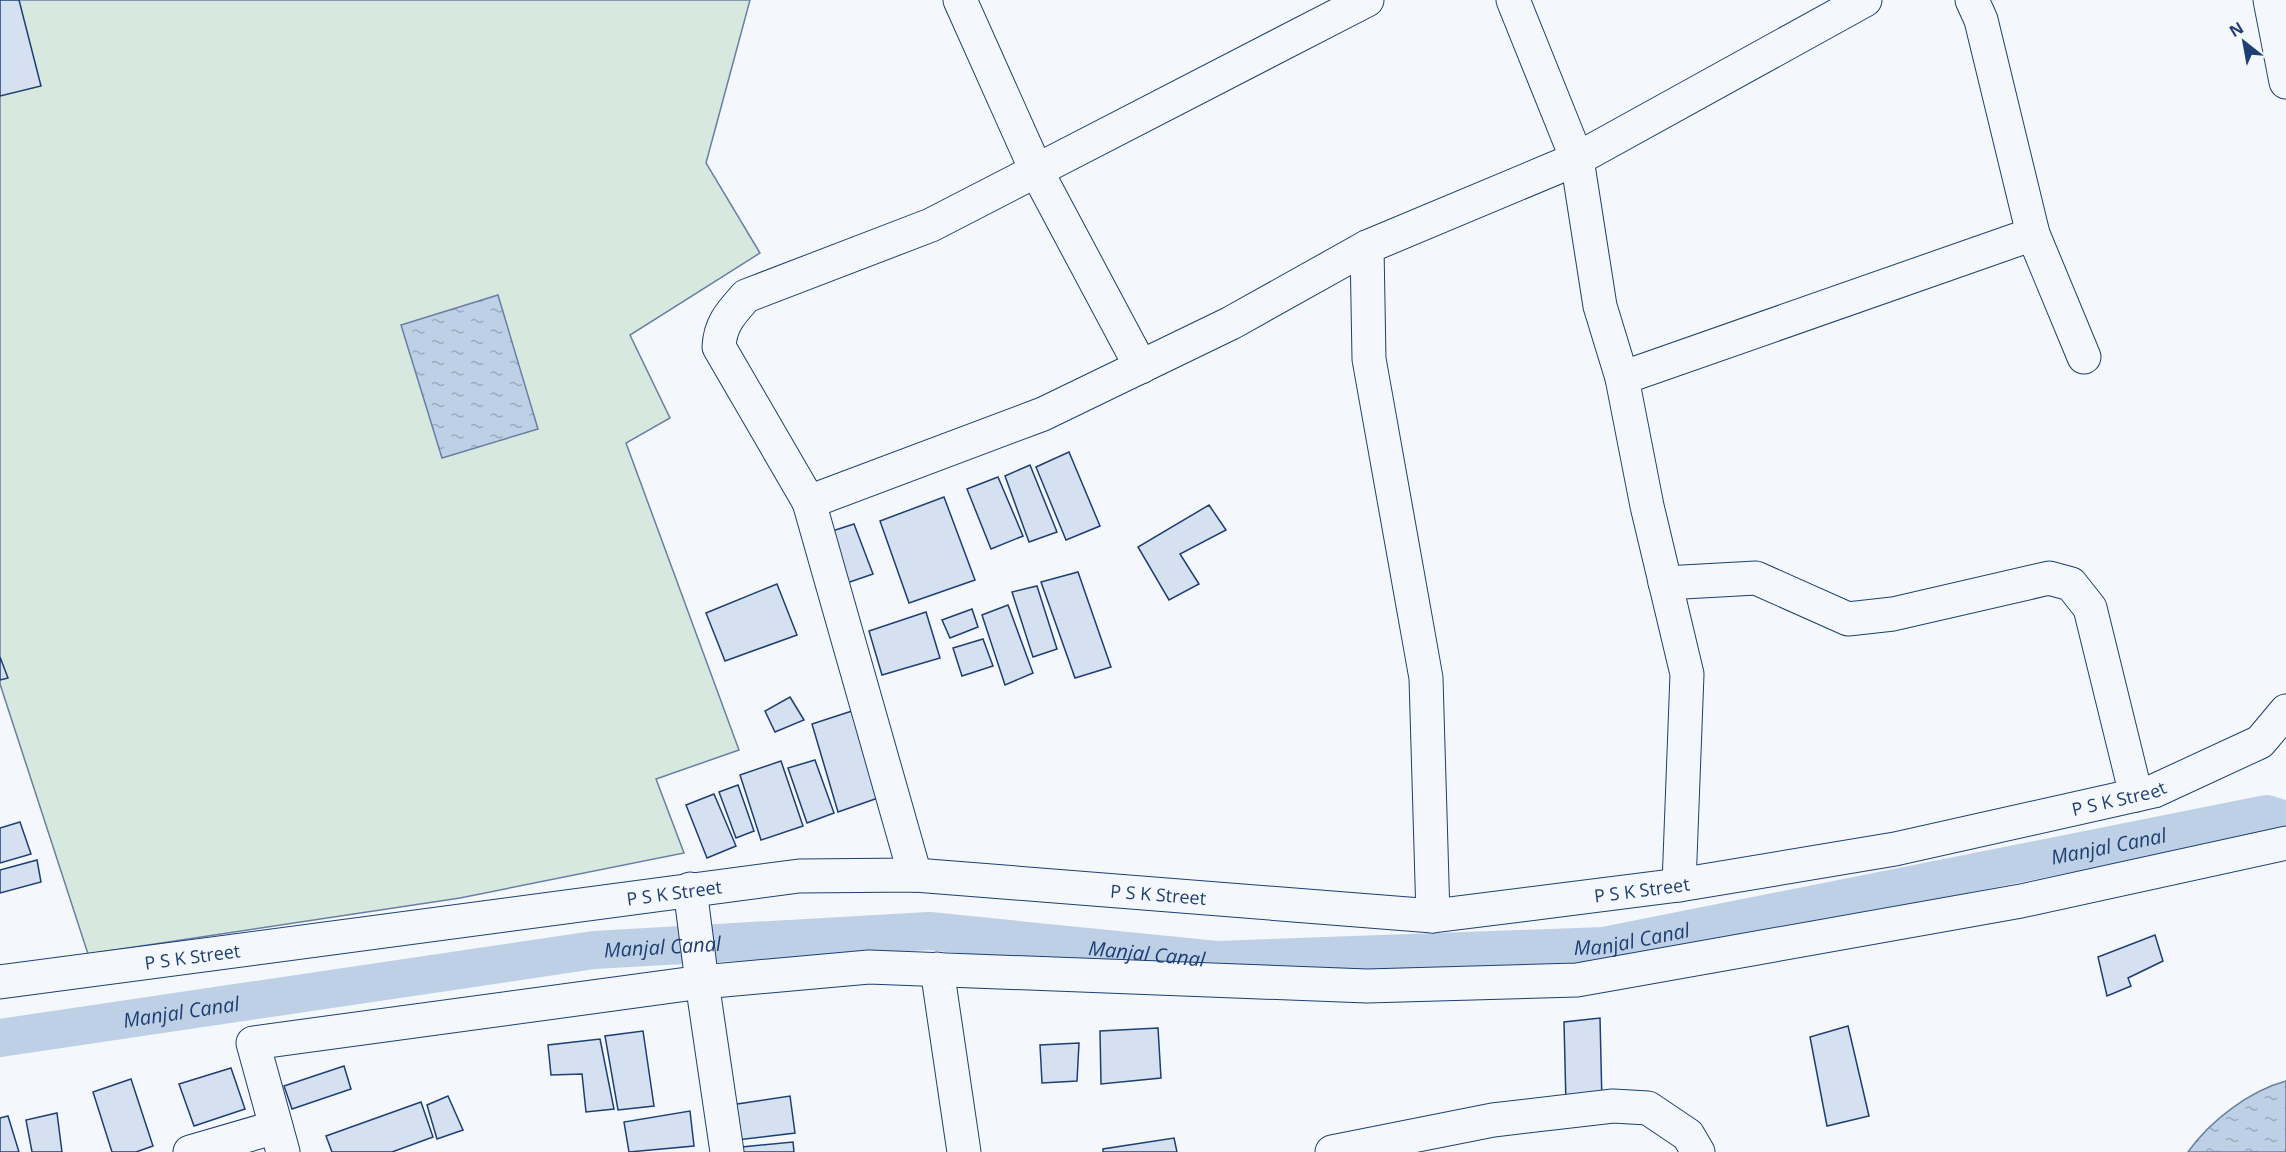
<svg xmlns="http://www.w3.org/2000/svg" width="2286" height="1152" font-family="'Open Sans',sans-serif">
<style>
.pitch{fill:#d7e8df;stroke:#687fa3;stroke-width:1.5}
.water{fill:url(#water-ripples);stroke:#687fa3;stroke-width:1.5}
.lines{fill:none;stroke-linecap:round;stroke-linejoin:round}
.canal{stroke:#bed0e5;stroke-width:38}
.building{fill:#d5e0f0;stroke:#1d3f73;stroke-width:1.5}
.minor-casing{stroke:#1d3f73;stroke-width:35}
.minor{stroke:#f4f7fb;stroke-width:33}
.labels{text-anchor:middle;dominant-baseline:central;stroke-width:4.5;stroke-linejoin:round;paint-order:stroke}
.street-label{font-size:18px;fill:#1d3f73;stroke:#f4f7fb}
.water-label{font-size:20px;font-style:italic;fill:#1d3f73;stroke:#f4f7fb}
</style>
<defs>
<pattern id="water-ripples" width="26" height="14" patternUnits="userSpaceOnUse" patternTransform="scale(1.5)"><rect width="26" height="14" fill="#bed0e5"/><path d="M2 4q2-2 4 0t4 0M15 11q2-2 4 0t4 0" fill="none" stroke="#9aaabe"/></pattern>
</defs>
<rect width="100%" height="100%" fill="#f4f7fb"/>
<polygon class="pitch" points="0,0 750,0 706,163 760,253 630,335 670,418 626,443 739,750 656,779 684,853 460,898 88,954 0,684"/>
<g class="water">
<polygon points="498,295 538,429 442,458 401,325"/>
<path d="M2286 1081V1152H2188C2210 1121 2249 1091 2286 1081Z"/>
</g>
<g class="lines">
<path class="canal" id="s1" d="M0 1038 594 950 929 931 1217 960 1604 946 2267 814 2286 820"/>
</g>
<g class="building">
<polygon points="0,0 19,0 41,86 0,96"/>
<polygon points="1069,452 1100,526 1066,540 1036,467"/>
<polygon points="1030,465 1057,532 1029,542 1005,476"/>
<polygon points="998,477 1023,536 991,549 967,489"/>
<polygon points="944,497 975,580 909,603 880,521"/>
<polygon points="1209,505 1226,530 1180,554 1199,584 1169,600 1138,547"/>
<polygon points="854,524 873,574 841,585 823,534"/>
<polygon points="1078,572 1111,667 1075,678 1041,582"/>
<polygon points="777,584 797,635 725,661 706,613"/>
<polygon points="1037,586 1057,649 1033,657 1012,592"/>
<polygon points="1008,605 1033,673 1005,685 982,615"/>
<polygon points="972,609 978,627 950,638 942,620"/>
<polygon points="926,612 940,658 882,675 869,631"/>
<polygon points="983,639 993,666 962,676 953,648"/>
<polygon points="0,657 8,678 0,680"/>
<polygon points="790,697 804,720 775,732 765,711"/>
<polygon points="852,711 878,798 838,812 812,724"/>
<polygon points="815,760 834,813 807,823 788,768"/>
<polygon points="781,761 803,826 761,840 740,775"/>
<polygon points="738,785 754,831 736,838 719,792"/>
<polygon points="714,794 736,846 707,858 686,805"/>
<polygon points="20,822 31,854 0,863 0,828"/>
<polygon points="37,860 41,882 0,893 0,870"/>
<polygon points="2155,935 2163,961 2128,978 2131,986 2107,996 2098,957"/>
<polygon points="1600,1018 1602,1103 1566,1104 1564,1022"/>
<polygon points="1848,1026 1869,1116 1827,1126 1810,1037"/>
<polygon points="1158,1028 1161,1078 1101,1084 1100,1031"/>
<polygon points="643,1031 654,1106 618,1110 605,1036"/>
<polygon points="600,1039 614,1109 586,1112 582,1074 551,1075 548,1045"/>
<polygon points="1079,1043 1077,1081 1042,1083 1040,1045"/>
<polygon points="344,1066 351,1089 292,1109 284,1086"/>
<polygon points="231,1068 245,1109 194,1126 179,1084"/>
<polygon points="131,1079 153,1146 136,1152 112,1152 93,1092"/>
<polygon points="448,1096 463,1130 437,1139 427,1105"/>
<polygon points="790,1096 795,1133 729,1141 724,1106"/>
<polygon points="421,1102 433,1137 392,1152 332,1152 326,1136"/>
<polygon points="690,1111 694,1146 629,1152 624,1122"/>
<polygon points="57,1113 62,1152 32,1152 26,1120"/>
<polygon points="8,1116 19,1152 0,1152 0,1118"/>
<polygon points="1174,1138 1177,1152 1103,1152 1103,1149"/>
<polygon points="793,1142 794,1152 732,1152 732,1148"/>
</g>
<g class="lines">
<g class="minor-casing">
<g id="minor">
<polyline points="960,0 1036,170 1141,367"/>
<path d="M1367 0 931 225 746 296C731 313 720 324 719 347L809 502 1043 414 1231 323 1367 247 1577 159 1865 0"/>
<polyline points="1513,0 1577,159 1600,306 1622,378 1647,506 1687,674 1679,885"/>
<polyline points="1972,0 1981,20 2033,234 2084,357"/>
<polyline points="2270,0 2286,82"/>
<polyline points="1367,247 1369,359 1426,678 1433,916"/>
<polyline points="1622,378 2033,234"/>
<polyline points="809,502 915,875"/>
<polyline points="1665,583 1756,578 1848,619 1893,614 2049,578 2071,584 2090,608 2136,795"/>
<polyline points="690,889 702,982 869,967 1367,986 1577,980 2021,901 2286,843"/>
<polyline points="937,969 964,1152"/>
<path id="s2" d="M0 982 799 876 915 875 1433 916 1679 885 1895 849 2154 791 2260 742 2286 711"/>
<polyline points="190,1152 276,1127"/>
<polyline points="283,1152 253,1043 702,982 727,1152"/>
<polyline points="1332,1152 1493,1120 1613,1106 1648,1108 1688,1135 1698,1152"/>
</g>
</g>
<use href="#minor" class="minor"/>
</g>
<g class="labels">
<g class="street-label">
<text stroke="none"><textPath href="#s2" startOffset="2138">P S K Street</textPath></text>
<text stroke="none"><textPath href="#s2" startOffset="1652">P S K Street</textPath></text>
<text stroke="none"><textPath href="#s2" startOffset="680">P S K Street</textPath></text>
<text stroke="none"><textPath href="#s2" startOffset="1166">P S K Street</textPath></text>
<text stroke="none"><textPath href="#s2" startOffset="194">P S K Street</textPath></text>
</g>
<g class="water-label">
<text stroke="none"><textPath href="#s1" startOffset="2127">Manjal Canal</textPath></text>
<text stroke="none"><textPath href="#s1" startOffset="1641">Manjal Canal</textPath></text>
<text stroke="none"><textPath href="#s1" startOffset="669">Manjal Canal</textPath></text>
<text stroke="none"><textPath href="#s1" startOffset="1155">Manjal Canal</textPath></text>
<text stroke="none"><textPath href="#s1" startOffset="183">Manjal Canal</textPath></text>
</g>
</g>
<g transform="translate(2244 42) rotate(329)" stroke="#f4f7fb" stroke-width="4.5" paint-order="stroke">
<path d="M0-4.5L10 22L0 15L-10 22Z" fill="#1d3f73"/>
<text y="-9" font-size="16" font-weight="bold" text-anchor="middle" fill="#1d3f73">N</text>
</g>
</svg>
